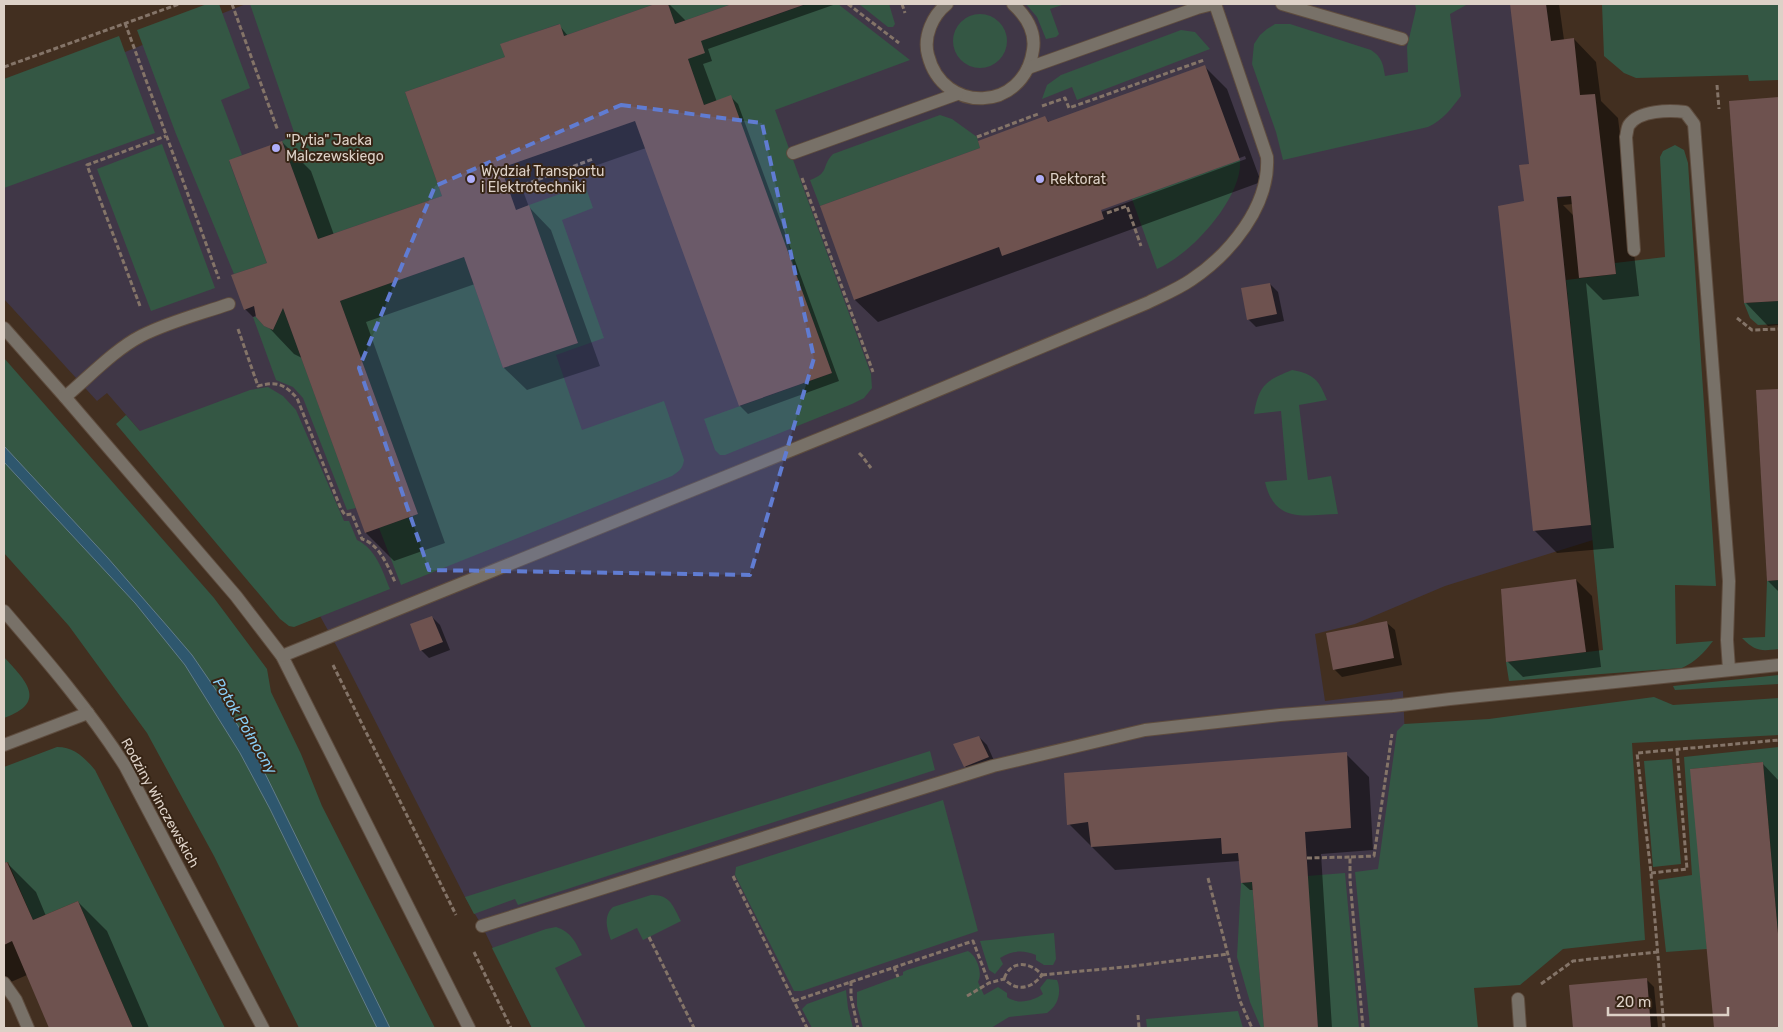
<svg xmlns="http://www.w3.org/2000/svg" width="1783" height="1032" font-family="Rubik,sans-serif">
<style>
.education{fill:#403747}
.green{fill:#345744}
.water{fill:#2e576e;stroke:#627c89}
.shadow{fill:#0007;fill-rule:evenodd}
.building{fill:#6e524f}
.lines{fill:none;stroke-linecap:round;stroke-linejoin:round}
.minor-casing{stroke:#5e4c3e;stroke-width:14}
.path{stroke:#847468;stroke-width:3;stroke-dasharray:5 2.5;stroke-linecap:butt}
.minor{stroke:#787168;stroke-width:12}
.marked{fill:#607cd2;fill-opacity:0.2;stroke:#607cd2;stroke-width:4;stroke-dasharray:10 6;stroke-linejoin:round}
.poi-dot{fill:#afaefa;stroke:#372516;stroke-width:2}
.labels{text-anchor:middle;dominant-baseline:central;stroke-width:4;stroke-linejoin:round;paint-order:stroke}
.poi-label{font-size:14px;fill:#ddd1c7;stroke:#372516;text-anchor:start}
.street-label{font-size:14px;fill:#ddd1c7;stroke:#372516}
.water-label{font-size:15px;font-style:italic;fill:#89cef6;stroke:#372516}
</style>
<rect width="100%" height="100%" fill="#422f20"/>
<polygon class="education" points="246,4 1546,4 1571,196 1557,198 1593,540 1445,586 1355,624 1315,634 1325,701 1403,691 1408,809 1406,1028 532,1028 482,926 465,897 342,656 291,563 140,431 107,393 97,401 4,299 4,96 125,52"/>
<g class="green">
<polygon points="207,4 219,4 250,88 221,100 242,155 229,161 267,263 234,274 176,134 137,30"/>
<polygon points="250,4 655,4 564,36 559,24 501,44 505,57 405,92 442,196 318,239 282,141 295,135"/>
<polygon points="668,4 732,4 675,24"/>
<polygon points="807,4 838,4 910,60 775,110 871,374 872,388 864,398 852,404 725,455 720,455 715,450 704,419 832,373 731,96 704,105 688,59 701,41"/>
<polygon points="859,4 889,4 895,24 893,27 888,27"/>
<polygon points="1026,4 1065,4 1050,9 1059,34 1056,37 1046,39 1037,17"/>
<path d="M1415 4H1468L1450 14 1461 96C1451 109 1443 120 1428 127L1283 160 1276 132 1252 64 1254 44 1260 35 1267 29 1275 24H1290L1371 50C1382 57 1383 64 1385 76L1408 72 1407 47 1416 9Z"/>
<polygon points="1602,4 1778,4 1779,6 1779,80 1749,81 1748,75 1636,78 1624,73 1604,56"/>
<circle cx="980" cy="41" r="27"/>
<polygon points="1181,30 1195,32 1210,49 1077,100 1072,87 1042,99 1047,85 1061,75"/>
<polygon points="119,36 155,133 4,188 4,79"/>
<path d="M940 115 952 119 977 137 980 148 820 206 810 180C830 173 821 166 833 154Z"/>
<polygon points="162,144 215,288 151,311 97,169"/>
<path d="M1675 145 1684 150 1688 163 1716 586 1675 585 1676 644 1713 641C1704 653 1695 662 1682 668L1509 681 1506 662 1603 650 1591 525 1566 280 1616 274 1615 263 1665 257 1660 157 1663 151Z"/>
<path d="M1240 160C1243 198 1190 255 1157 269L1132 199Z"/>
<path d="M585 185 593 208 562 220 604 338 556 355 582 430 664 401 684 460C683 469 678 472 672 476L401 585 379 528 418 514 340 301 464 257 503 368 578 343 529 205Z"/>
<polygon points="1779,301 1779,324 1758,325 1750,318 1744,303"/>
<polygon points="283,308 356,508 347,510 303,398 293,387 276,380 253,317 256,317 264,326 273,330"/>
<polygon points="4,358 214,598 267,669 271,692 301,754 322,806 435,1028 299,1028 214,856 147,733 69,626 4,553"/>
<path d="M1292 370C1314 374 1319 380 1327 400L1299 405 1308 480 1331 476 1338 514C1304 515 1275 524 1265 482L1287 480 1281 411 1254 414C1259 385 1265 381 1292 370Z"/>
<path d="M268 387 283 396 296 410 344 521H349L357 540C376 549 382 570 390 589L294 627 289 626 280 619 116 424 126 415 140 431 250 390Z"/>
<path d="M1779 580V649C1761 651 1756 652 1742 638L1765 637 1767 581Z"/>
<path d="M4 657C25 680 49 702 4 718Z"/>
<polygon points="1779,675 1779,684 1675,690 1673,686"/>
<polygon points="1654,697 1673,705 1779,698 1779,735 1632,743 1645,940 1563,949 1520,985 1474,988 1478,1028 1370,1028 1355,872 1378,869 1397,731 1404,724 1489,719"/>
<path d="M57 747C74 747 84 757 95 770L225 1028H133L78 901 33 920 8 862 4 863V767Z"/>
<polygon points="1779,747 1779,945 1763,762 1691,769 1707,949 1666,952 1658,880 1692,875 1684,757"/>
<polygon points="930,751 935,770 518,905 515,899 474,914 465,897"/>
<polygon points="1672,759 1681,864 1653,867 1644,761"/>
<polygon points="943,800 978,931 802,991 794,991 735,875 736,867"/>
<polygon points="1345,873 1359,1028 1318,1028 1307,876"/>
<polygon points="1252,882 1264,1028 1261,1028 1250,1002 1237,957 1241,883"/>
<path d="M651 895C670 894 673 906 681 921L643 940 637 928 611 940C607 929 603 916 613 907Z"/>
<path d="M556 927C571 932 575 941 582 955L555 968 586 1028H532L492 948 546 929Z"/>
<path d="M1054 933 1056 959 1053 965H1044L1036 960V955C1024 950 1012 950 1000 958L1003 964 995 974 989 970 980 941Z"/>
<path d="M968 951C977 956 983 973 978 982L984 995 998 987 1007 993V997C1018 1005 1033 1001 1043 994L1040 988 1047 979 1057 980C1062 992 1058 1006 1047 1013L1009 1017 991 1028H863L857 1006V992L903 975V972L907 970Z"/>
<polygon points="846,990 848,1008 853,1028 812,1028 802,1009 807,1004"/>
<polygon points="1238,1011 1243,1028 1147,1028 1146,1019"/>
</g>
<polygon class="water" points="4,446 107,557 168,627 192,655 216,690 256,755 390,1028 377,1028 270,809 240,753 185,665 135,603 4,462"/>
<g class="shadow">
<polygon points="659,4 669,4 686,21 736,4 836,4 708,49 712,61 703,64 717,102 731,97 738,104 839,381 748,414 740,406 646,148 523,191 529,207 551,230 600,366 527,390 504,368 475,284 366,322 445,543 394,561 366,533 302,358 294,354 257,315 253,317 245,309 268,264 282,142 311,171 334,235 443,196 506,58 559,25 568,36"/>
<path d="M1511 4H1559L1564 40 1574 39 1596 62 1601 101 1618 118 1639 296 1603 300 1586 283 1614 548 1557 553 1534 530 1526 201 1530 165ZM1573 204 1574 216 1563 205Z"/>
<path d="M1204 66 1227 89 1261 182 878 322 855 300 821 207 982 148 1045 118 1050 123ZM1245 156 1246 159 1101 212 1099 210Z"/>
<polygon points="1779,98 1779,325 1768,326 1746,303 1730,102"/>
<polygon points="1270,284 1278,292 1284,321 1256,327 1248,319"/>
<polygon points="1779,391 1779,592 1768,581 1758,392"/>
<polygon points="1576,580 1592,596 1601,667 1523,677 1507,661"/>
<polygon points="432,617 440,625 450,650 429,658 421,650"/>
<polygon points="1387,623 1395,630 1402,665 1342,677 1334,669"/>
<polygon points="979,737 987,745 996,765 973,774 965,766"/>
<polygon points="1346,754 1369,777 1373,850 1321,854 1332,1028 1265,1028 1254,890 1250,890 1242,883 1240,861 1115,870 1069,824"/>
<polygon points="1762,763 1779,781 1779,1028 1715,1028 1692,770"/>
<polygon points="7,863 36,892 46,916 78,902 107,931 149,1028 50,1028 27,975 4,985 4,865"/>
<polygon points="1646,979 1654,987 1658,1028 1574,1028 1570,986"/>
</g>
<g class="building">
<polygon points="655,4 668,4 675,24 732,4 806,4 701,41 705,53 688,59 704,105 731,95 832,373 739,406 635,121 501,168 516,210 529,205 578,343 503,368 464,257 340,301 418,514 365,533 283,308 273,330 264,326 256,317 254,306 244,310 231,275 267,263 229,160 282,141 318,239 442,196 405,92 505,57 500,44 560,24 564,36"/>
<polygon points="1510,4 1546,4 1551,41 1574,38 1580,95 1595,94 1616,274 1579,278 1571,196 1557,197 1591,525 1533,531 1498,206 1524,201 1519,165 1529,164"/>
<polygon points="1205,65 1240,160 1101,210 1104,219 1002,256 999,247 854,300 820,206 980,148 978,141 1045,116 1048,122"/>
<polygon points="1779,97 1779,301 1744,303 1729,101"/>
<polygon points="1270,283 1277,314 1247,320 1241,288"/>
<polygon points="1779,389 1779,580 1767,581 1756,390"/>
<polygon points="1576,579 1586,652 1506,662 1501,589"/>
<polygon points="432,616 443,642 420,651 410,624"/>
<polygon points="1387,621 1394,658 1333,670 1326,633"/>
<polygon points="979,736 989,757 964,767 953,744"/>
<polygon points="1347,752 1351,828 1305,832 1318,1028 1264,1028 1252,882 1241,883 1238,853 1222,854 1221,838 1091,847 1088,822 1067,825 1064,773"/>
<polygon points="1763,762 1779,945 1779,1028 1714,1028 1690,769"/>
<polygon points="7,862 33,920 78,901 133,1028 49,1028 12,941 4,945 4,863"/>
<polygon points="1647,978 1651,1028 1573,1028 1569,985"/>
</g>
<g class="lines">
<g class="minor-casing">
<g id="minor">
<path d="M947 4C933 15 923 36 928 55 943 115 1024 112 1033 50 1036 32 1026 16 1013 4"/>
<polyline points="1282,4 1402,39"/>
<polyline points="1028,68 1197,8 1213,4"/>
<polyline points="793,153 957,94"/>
<path d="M1634 250 1626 137C1627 134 1627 128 1629 125 1639 110 1670 110 1685 112L1694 124 1729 581 1727 640 1729 669"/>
<polyline points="4,328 65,397 236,596 282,656 469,1028"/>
<path d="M65 397C89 377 114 350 141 336 168 322 200 314 229 304"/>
<path d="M4 611C47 661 90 711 125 766L263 1028"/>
<path d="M282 656 881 414 1147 303C1161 296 1178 289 1191 280 1230 254 1270 206 1267 157L1215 4"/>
<polyline points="4,745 88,713"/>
<polyline points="482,926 993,766 1145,730 1280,715 1393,706 1450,699 1779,665"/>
<polyline points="4,983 16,1000 28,1028"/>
<polyline points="1518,999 1520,1028"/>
</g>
</g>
<g class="path">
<polyline points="232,4 278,131"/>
<polyline points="848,4 899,43"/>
<polyline points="902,4 905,13"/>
<polyline points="125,23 219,279"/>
<polyline points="4,67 179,4"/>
<polyline points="1717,85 1719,109"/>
<polyline points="1042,106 1065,98 1069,108 1204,60"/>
<polyline points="977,137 1038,114"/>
<polyline points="802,178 873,372"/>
<polyline points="510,190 593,159"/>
<polyline points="1107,213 1127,206 1141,246"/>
<polyline points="140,306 87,165 166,136"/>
<polyline points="1737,318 1752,330 1779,329"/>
<path d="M238 329 258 386C277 381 284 384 297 398L341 509 345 515 352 514 362 539C379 544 388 566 395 582"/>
<polyline points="859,453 862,456 871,468"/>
<polyline points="333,665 456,915"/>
<polyline points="1307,858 1350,857"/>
<polyline points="1651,873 1687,869 1677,750"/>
<polyline points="733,876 807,1028"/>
<polyline points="1208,878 1240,1001 1252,1028"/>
<polyline points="649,937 694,1028"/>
<polyline points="474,952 511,1028"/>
<polyline points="894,967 898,977"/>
<polyline points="1042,975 1134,966 1228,954"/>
<polyline points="851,981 851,997 858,1028"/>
<polyline points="1541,984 1573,961 1657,952"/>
<path d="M967 996 989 983 1004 979C1017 992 1031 989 1042 975 1030 961 1010 960 1004 979"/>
<polyline points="794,1001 973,941 989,983"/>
<polyline points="1138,1015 1139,1028"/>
<polyline points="1363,1028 1350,880 1350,857 1374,856 1392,734"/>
<polyline points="1664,1028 1651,873 1637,753 1779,740"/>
</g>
<use href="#minor" class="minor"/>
</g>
<path class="marked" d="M621 105 762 123 814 358 750 575 429 570 359 368 435 186Z"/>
<g class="poi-dot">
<circle cx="276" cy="148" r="5"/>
<circle cx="471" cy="179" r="5"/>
<circle cx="1040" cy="179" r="5"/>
</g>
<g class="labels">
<g class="poi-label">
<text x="286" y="140">"Pytia" Jacka<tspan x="286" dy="16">Malczewskiego</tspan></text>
<text x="481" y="171">Wydział Transportu<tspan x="481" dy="16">i Elektrotechniki</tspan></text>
<text x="1050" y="179">Rektorat</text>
</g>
<g class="street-label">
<text transform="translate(160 803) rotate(61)">Rodziny Winczewskich</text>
</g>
<g class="water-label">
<text transform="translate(245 726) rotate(59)">Potok Północny</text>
</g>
</g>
<rect width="1783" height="1032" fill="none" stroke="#ddd1c7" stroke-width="10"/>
<path d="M1608 1007v8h120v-8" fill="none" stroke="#ddd1c7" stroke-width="2.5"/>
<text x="1616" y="1007" font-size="15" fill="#ddd1c7" stroke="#372516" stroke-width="4" paint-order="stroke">20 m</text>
</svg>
